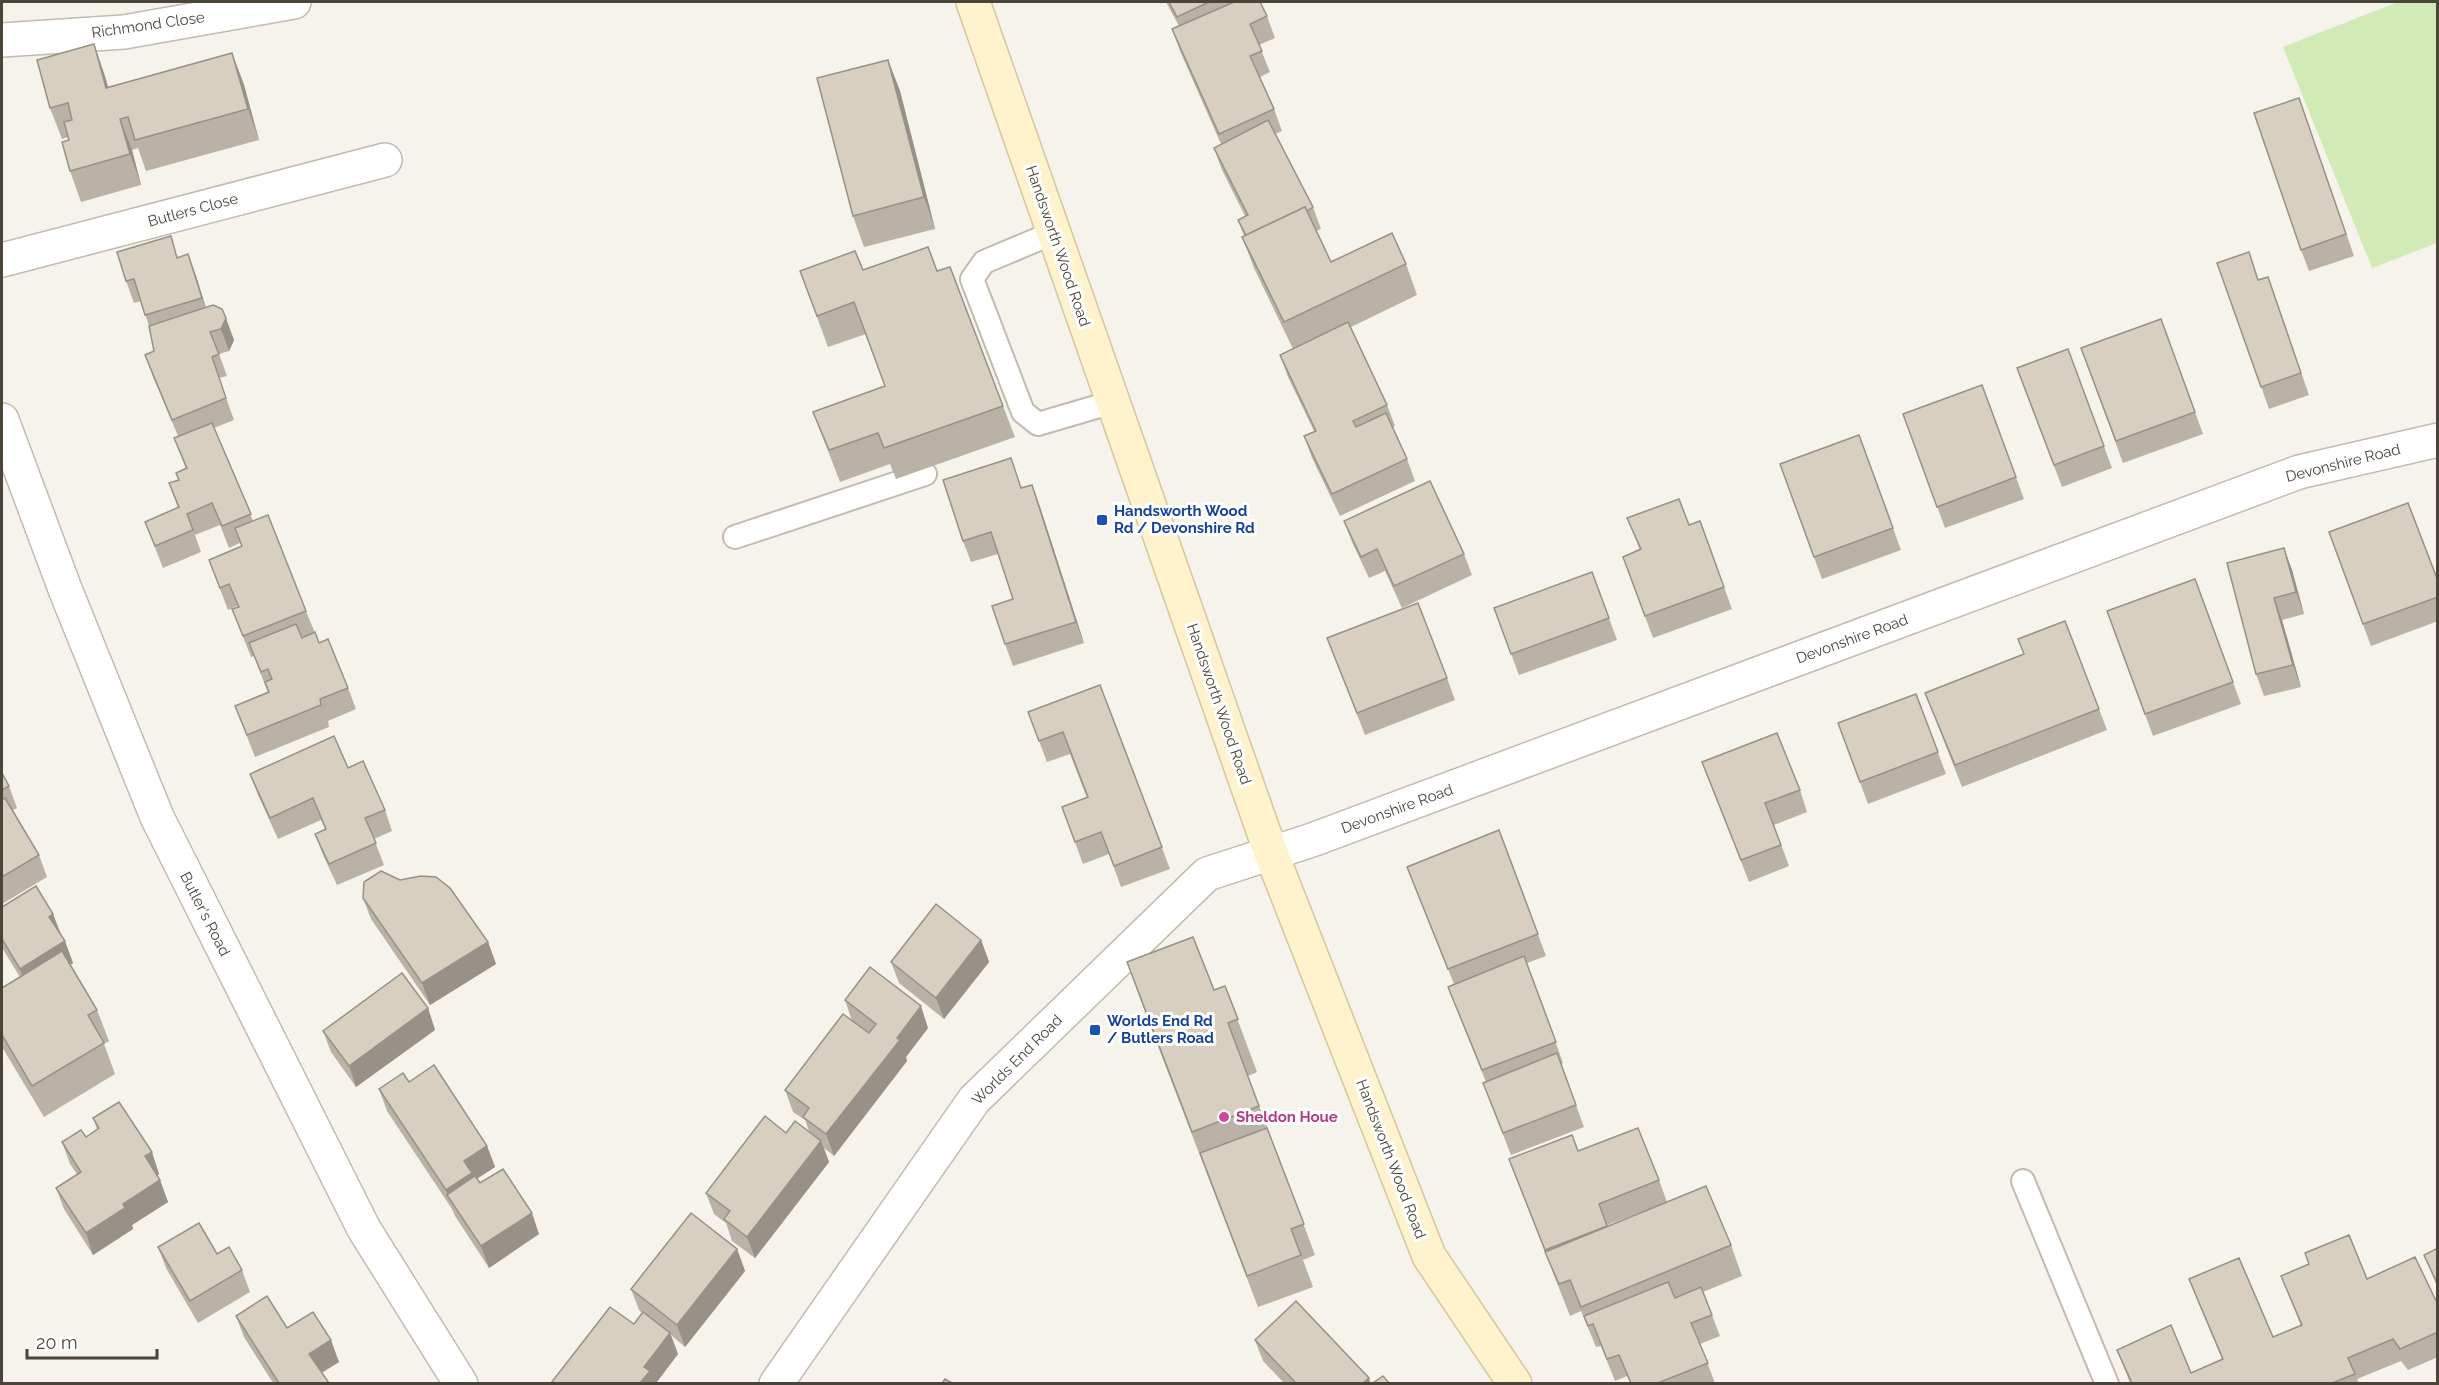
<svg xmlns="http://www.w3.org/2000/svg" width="2439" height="1385" font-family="Raleway,sans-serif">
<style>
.green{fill:#d2eab5}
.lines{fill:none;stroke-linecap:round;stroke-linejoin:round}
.lane-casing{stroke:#c2bbae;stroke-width:26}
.street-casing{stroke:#c2bbae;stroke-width:36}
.secondary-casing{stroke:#d6c79b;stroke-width:36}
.lane{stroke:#fff;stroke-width:22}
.street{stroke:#fff;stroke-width:33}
.secondary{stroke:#fff3cd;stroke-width:33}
.wall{fill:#bab2a6}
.shaded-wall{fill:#979187}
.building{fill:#d8cfc1;stroke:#979187;stroke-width:1.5}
.transit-dot{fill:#1a4fb4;stroke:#fff;stroke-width:2}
.hotel-dot{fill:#d1479c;stroke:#fff;stroke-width:2}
.labels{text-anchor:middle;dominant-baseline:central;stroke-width:6;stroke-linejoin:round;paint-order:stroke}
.street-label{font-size:15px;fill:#4b4439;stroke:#fff}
.transit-label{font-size:15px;font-weight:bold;fill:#164399;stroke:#fff;text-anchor:start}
.hotel-label{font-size:15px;font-weight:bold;fill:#b23c85;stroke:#fff;text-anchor:start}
</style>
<rect width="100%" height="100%" fill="#f6f3ec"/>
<polygon class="green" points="2398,2 2437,2 2437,243 2372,268 2283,47"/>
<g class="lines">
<g class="lane-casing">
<g id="lane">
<polyline points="1053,233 984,262 972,279 1023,412 1038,424 1113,402"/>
<polyline points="735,537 925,474"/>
<polyline points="2023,1181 2107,1384"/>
</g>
</g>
<g class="street-casing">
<g id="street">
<polyline points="2,40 124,32 294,2"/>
<polyline points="2,260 385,160"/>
<polyline points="2,420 65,589 157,817 364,1229 461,1384"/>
<polyline points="776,1384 974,1100 1207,874 1312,840 2299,472 2438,440"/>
</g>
</g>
<g class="secondary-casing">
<polyline id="secondary" points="973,2 1271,853 1429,1256 1515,1384"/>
</g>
<use href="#lane" class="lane"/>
<use href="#street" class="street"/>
<use href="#secondary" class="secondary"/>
</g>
<g class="wall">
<polygon points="1166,2 1260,2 1267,16 1275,38 1259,45 1270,72 1260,77 1274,109 1282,131 1275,134 1313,207 1321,229 1317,231 1331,262 1406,264 1417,295 1351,327 1387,405 1395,426 1393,427 1407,459 1415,481 1340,516 1312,458 1304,436 1314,431 1288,377 1280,355 1293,349 1254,268 1242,237 1244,236 1238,220 1245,216 1222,170 1214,148 1221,144 1180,51 1172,29 1179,26"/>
<polygon points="94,44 108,87 232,53 244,85 259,140 146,171 138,148 132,150 141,185 81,202 70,171 68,137 62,139 50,108"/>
<polygon points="888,60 900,91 935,229 864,247 853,216"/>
<polygon points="2299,98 2354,256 2309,271 2301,250"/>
<polygon points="188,254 196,276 206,307 234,340 229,351 219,354 227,376 219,378 234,420 214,428 253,521 306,611 319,643 348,688 356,709 328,721 329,727 255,757 235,706 268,693 254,656 251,657 232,609 238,607 237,606 228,610 209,560 242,547 240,543 229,548 220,525 195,535 201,552 163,568 145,522 178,508 169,483 178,480 176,473 186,469 174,438 178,436 153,377 145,355 154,351 149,326 141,301 134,303 126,281"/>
<polygon points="2217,263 2259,280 2268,277 2309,395 2269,409"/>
<polygon points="800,271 937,271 1003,406 1015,437 896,479 890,464 840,482 813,412 885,386 866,334 828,347"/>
<polygon points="2161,319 2203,434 2123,463 2081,348"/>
<polygon points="2068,349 2112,468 2062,487 2017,368"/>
<polygon points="1982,385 2024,499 1945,528 1903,414"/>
<polygon points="1859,435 1901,550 1822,579 1780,464"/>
<polygon points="1022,488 1040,507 1084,643 1013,666 1005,644 1013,599 998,554 971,562 963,541"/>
<polygon points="1627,518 1689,525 1700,521 1732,609 1653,638 1623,557 1640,550"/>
<polygon points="1344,521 1464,554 1472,575 1402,608 1385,571 1369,578 1352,542"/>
<polygon points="2329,532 2438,581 2438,621 2371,646"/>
<polygon points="2284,548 2292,570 2304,614 2282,620 2301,687 2264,696 2256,674"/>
<polygon points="1592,572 1617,640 1519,675 1494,608"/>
<polygon points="2195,579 2241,704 2153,736 2107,611"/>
<polygon points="1327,638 1447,678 1455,700 1365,735"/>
<polygon points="2018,639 2099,709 2107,730 1962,787 1925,693 2024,654"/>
<polygon points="1100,685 1170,869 1121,887 1109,854 1083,864 1062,807 1087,798 1070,754 1047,762 1028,712"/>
<polygon points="1916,694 1946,774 1868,804 1838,723"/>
<polygon points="1702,762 1800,790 1807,812 1774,825 1789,866 1749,882"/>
<polygon points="348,768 385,810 392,831 374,839 384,865 337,885 323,855 315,834 325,829 321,820 278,839 258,795 250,774"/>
<polygon points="2,773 9,786 17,808 13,810 39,855 47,877 2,904"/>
<polygon points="1499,830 1546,956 1527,963 1563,1063 1561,1064 1584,1127 1511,1155 1483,1083 1486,1082 1448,987 1454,984 1407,867"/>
<polygon points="400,880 488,942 496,964 430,1005 371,919 363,898"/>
<polygon points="2,907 53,914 73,963 70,965 97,1010 109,1041 104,1044 115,1074 44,1117 2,1047 2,988 20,977 2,948"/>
<polygon points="981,940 989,962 944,1019 899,983 891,962"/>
<polygon points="1127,962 1214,990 1225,986 1257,1072 1248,1076 1315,1255 1303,1260 1313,1287 1258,1307 1146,1015"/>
<polygon points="845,1000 928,1028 906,1057 907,1061 834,1156 824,1148 829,1162 755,1258 732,1241 726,1223 714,1214 706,1193 786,1133 809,1131 805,1120 793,1112 785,1090 852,1021"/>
<polygon points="428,1008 435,1030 356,1087 331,1052 323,1031"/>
<polygon points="409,1082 487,1146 495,1167 477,1179 480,1183 539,1234 489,1268 455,1216 452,1209 387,1111 379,1089"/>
<polygon points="93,1118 159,1174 157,1176 160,1180 168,1202 132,1225 133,1229 93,1255 64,1209 56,1188 77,1174 70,1164 62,1142 86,1137 97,1129"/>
<polygon points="1509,1159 1659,1180 1667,1202 1607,1225 1607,1226 1731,1245 1742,1276 1703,1292 1720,1336 1700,1344 1715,1383 1630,1383 1627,1376 1615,1381 1601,1346 1596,1347 1581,1311 1570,1316 1557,1283"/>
<polygon points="158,1247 217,1254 242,1270 250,1292 198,1323 166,1268"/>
<polygon points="2438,1248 2438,1289 2424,1255"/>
<polygon points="737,1249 745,1271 685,1347 671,1335 678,1354 656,1383 551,1383 634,1324 642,1313 639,1310 631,1289"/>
<polygon points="2281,1276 2367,1279 2438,1305 2438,1357 2408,1370 2401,1361 2357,1379 2359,1383 2130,1383 2117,1350 2191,1373 2222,1359 2197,1300 2189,1279 2273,1337 2301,1326"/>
<polygon points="236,1316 287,1328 339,1362 322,1373 329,1383 273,1383 244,1337"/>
<polygon points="1255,1340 1369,1378 1370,1383 1284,1383 1263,1361"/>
</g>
<g class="shaded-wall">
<polygon points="94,44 105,76 117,119 106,88"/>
<polygon points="232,53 244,85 259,140 248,109"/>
<polygon points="888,60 900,91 935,229 924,197"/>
<polygon points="120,119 132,150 141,185 130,154"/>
<polygon points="188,254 196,276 209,320"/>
<polygon points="226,318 234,340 229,351 221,329"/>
<polygon points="1032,485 1040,507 1084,643 1076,622"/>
<polygon points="2284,548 2292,570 2304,614 2296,592"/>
<polygon points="2274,598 2282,620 2301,687 2293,665"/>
<polygon points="53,914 61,936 49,917"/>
<polygon points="981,940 989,962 944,1019 936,998"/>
<polygon points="65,941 73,963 28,991 20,969"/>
<polygon points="488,942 496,964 430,1005 422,983"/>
<polygon points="921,1006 928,1028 906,1057 907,1061 834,1156 826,1134"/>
<polygon points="428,1008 435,1030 356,1087 349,1066"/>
<polygon points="821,1141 829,1162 755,1258 747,1237"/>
<polygon points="487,1146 495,1167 448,1197 446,1190 464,1161"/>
<polygon points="152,1152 159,1174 153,1178 145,1156"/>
<polygon points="160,1180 168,1202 132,1225 133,1229 93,1255 86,1233 123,1204"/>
<polygon points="532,1213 539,1234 489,1268 481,1246"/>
<polygon points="737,1249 745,1271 685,1347 677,1325"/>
<polygon points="670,1333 678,1354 656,1383 640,1383 644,1367"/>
<polygon points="331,1340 339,1362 317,1375 309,1354"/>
<polygon points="1369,1378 1370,1383 1363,1383"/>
</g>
<g class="building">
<polygon points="1169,2 1209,2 1177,17"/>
<polygon points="1234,2 1260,2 1267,16 1250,24 1262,51 1250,56 1274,109 1219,134 1172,29"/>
<polygon points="94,44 106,88 232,53 248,109 135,140 128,117 120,119 130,154 70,171 62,142 69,140 64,122 72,120 68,103 50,108 37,60"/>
<polygon points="888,60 924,197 853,216 817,78"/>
<polygon points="2299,98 2346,234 2301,250 2254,113"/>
<polygon points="1268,120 1313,207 1307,211 1305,207 1246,235 1238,220 1248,215 1214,148"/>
<polygon points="1305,207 1331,262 1392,233 1406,264 1284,322 1242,237"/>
<polygon points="171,236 177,258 188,254 202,298 145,315 134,279 126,281 117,252"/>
<polygon points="928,247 937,271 950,267 1003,406 884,448 878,433 829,450 813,412 885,386 854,302 817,316 800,271 855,251 863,270"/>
<polygon points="2249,252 2258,280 2268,277 2301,373 2261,387 2217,263"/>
<polygon points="213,305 222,309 226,318 221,329 210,332 219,354 212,357 226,398 172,420 145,355 154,351 149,326"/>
<polygon points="2161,319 2195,412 2116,441 2081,348"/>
<polygon points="1348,322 1387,405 1353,421 1356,427 1386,413 1407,459 1332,494 1304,436 1316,431 1280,355"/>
<polygon points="2068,349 2104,446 2054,465 2017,368"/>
<polygon points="1982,385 2016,477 1937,507 1903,414"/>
<polygon points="212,423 251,514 222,526 212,503 187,514 193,530 155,546 145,522 179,507 169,483 179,480 176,473 187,468 174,438"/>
<polygon points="1859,435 1893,528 1814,557 1780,464"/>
<polygon points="1011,458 1021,488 1032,485 1076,622 1005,644 992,606 1013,599 991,532 963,541 943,480"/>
<polygon points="1430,481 1464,554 1394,586 1377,549 1361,557 1344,521"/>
<polygon points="1679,499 1689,525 1700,521 1724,587 1645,616 1623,557 1641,549 1627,518"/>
<polygon points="2408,503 2438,581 2438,597 2363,624 2329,532"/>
<polygon points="268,515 306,611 243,636 232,609 239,607 229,584 220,588 209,560 242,546 235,528"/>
<polygon points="2284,548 2296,592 2274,598 2293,665 2256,674 2227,563"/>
<polygon points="1592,572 1609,618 1511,654 1494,608"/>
<polygon points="2195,579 2233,682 2145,714 2107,611"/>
<polygon points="1418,603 1447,678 1357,713 1327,638"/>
<polygon points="2065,621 2099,709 1955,765 1925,693 2024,654 2018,639"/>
<polygon points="296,624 302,638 315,632 319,643 328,639 348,688 320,699 321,705 247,735 235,706 269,692 265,682 272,679 268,669 261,672 249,643"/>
<polygon points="1100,685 1162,847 1114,866 1101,832 1075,842 1062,807 1088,797 1063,732 1039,741 1028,712"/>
<polygon points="1916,694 1938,752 1860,782 1838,723"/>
<polygon points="1777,733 1800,790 1765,803 1781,845 1741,860 1702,762"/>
<polygon points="334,736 348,768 363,761 385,810 365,818 376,843 329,864 315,834 326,829 313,798 270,818 250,774"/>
<polygon points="2,773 9,786 2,790"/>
<polygon points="5,798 39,855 2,877 2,800"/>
<polygon points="1499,830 1538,934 1448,969 1407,867"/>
<polygon points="381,871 400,880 421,876 436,877 450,888 488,942 422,983 363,898 364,882"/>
<polygon points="36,886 53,914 49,917 65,941 20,969 2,939 2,907"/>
<polygon points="936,904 981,940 936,998 891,962"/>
<polygon points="1193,937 1214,990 1225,986 1238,1019 1228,1023 1259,1106 1192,1132 1127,962"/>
<polygon points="62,951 97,1010 88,1015 104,1043 32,1086 2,1035 2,988"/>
<polygon points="1524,956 1556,1042 1482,1070 1448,987"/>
<polygon points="870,967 921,1006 897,1038 900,1040 826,1134 803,1117 809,1108 785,1090 843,1014 869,1033 876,1024 845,1000"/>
<polygon points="402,973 428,1008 349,1066 323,1031"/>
<polygon points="1557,1053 1576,1105 1503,1133 1483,1083"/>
<polygon points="434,1065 487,1146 464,1161 472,1173 446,1190 379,1089 403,1073 409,1082"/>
<polygon points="119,1102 152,1152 145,1156 160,1180 123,1204 125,1208 86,1233 56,1188 81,1172 62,1142 81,1130 86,1137 99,1128 93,1118"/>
<polygon points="765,1116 786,1133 795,1121 821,1141 747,1237 724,1219 730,1211 706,1193"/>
<polygon points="1267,1128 1304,1224 1291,1229 1301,1255 1247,1276 1200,1153"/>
<polygon points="1638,1128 1659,1180 1599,1204 1607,1226 1545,1250 1509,1159 1572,1135 1578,1151"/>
<polygon points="503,1169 532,1213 481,1246 447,1195 475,1176 480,1183"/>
<polygon points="1706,1186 1731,1245 1581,1307 1570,1280 1559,1284 1545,1252"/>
<polygon points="691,1213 737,1249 677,1325 631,1289"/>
<polygon points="199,1223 217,1254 229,1247 242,1270 190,1301 158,1247"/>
<polygon points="2349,1235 2367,1279 2415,1257 2438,1305 2438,1332 2400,1349 2393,1339 2348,1358 2355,1374 2332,1383 2132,1383 2117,1350 2171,1325 2191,1373 2223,1359 2189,1279 2239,1258 2273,1337 2302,1325 2281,1276 2309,1264 2305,1253"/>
<polygon points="2438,1248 2438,1285 2424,1255"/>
<polygon points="1668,1282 1675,1298 1701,1287 1712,1315 1691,1323 1708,1363 1658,1383 1631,1383 1619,1355 1607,1359 1593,1324 1588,1326 1584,1316"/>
<polygon points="267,1296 287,1328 313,1312 331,1340 309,1354 329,1383 279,1383 236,1316"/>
<polygon points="1296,1301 1369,1378 1363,1383 1296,1383 1255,1340"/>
<polygon points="610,1307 634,1324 643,1312 670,1333 644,1367 650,1371 640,1383 551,1383"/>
<polygon points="1383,1376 1389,1383 1373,1383"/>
<polygon points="945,1379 952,1383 942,1383"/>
</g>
<g class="transit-dot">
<rect x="1096" y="514" width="12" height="12" rx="3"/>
<rect x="1089" y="1024" width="12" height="12" rx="3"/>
</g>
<circle class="hotel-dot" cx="1224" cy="1117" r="6"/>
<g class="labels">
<g class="street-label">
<text transform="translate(148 25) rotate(-8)">Richmond Close</text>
<text transform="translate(193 210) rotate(-15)">Butlers Close</text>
<text transform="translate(1058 246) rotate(71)">Handsworth Wood Road</text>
<text transform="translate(2343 463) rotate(-14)">Devonshire Road</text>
<text transform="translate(1852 639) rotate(-20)">Devonshire Road</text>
<text transform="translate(1219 704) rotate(71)">Handsworth Wood Road</text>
<text transform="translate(1397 809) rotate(-20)">Devonshire Road</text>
<text transform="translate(205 914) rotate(63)">Butler's Road</text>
<text transform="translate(1017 1060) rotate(-45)">Worlds End Road</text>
<text transform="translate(1391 1159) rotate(69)">Handsworth Wood Road</text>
</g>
<g class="transit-label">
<text x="1114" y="511">Handsworth Wood<tspan x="1114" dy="17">Rd / Devonshire Rd</tspan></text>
<text x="1107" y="1021">Worlds End Rd<tspan x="1107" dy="17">/ Butlers Road</tspan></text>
</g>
<g class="hotel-label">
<text x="1236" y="1117">Sheldon Houe</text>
</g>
</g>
<rect width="2439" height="1385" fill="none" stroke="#4b4439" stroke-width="6"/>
<path d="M27 1349v9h130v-9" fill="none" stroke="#4b4439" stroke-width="3"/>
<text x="36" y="1349" font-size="18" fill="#4b4439" stroke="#ffffff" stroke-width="4.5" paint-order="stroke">20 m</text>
</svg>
